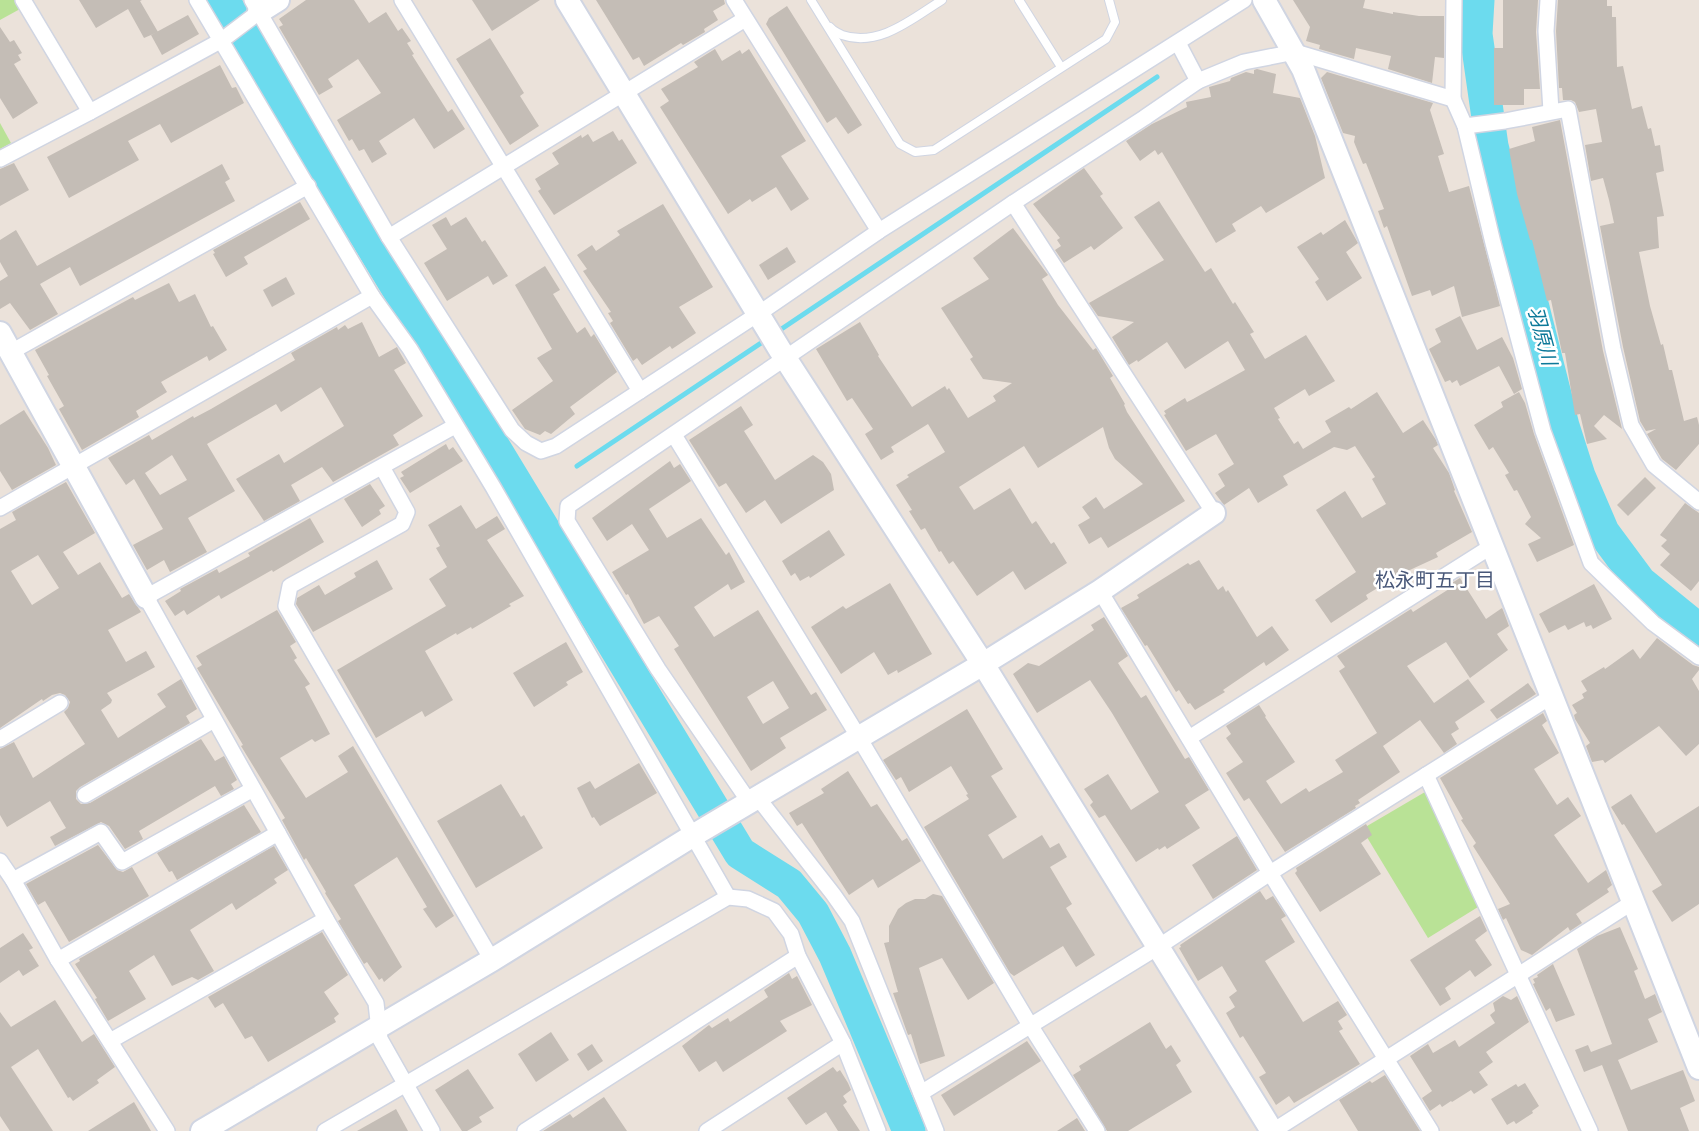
<svg xmlns="http://www.w3.org/2000/svg" width="1699" height="1131" font-family="Signika,'Noto Sans JP',sans-serif">
<style>
.green{fill:#b9e296}
.lines{fill:none;stroke-linecap:round;stroke-linejoin:round}
.stream{stroke:#6cdbee;stroke-width:5}
.river{stroke:#6cdbee;stroke-width:33}
.building{fill:#c4bdb6;fill-rule:evenodd}
.lane-casing{stroke:#d0d5e2;stroke-width:10}
.street-casing{stroke:#d0d5e2;stroke-width:18}
.secondary-casing{stroke:#d0d5e2;stroke-width:26}
.lane{stroke:#fff;stroke-width:8}
.street{stroke:#fff;stroke-width:15}
.secondary{stroke:#fff;stroke-width:22}
.labels{text-anchor:middle;dominant-baseline:central;stroke-width:5;stroke-linejoin:round;paint-order:stroke}
.water-label{font-size:20px;font-style:italic;fill:#0d7999;stroke:#fff}
.neighbourhood-label{font-size:20px;fill:#495879;stroke:#fff}
</style>
<rect width="100%" height="100%" fill="#ebe2da"/>
<g class="green">
<polygon points="0,0 14,0 20,9 0,20"/>
<polygon points="0,123 11,143 0,149"/>
<polygon points="1425,792 1478,907 1428,938 1362,829"/>
</g>
<g class="lines">
<g class="stream">
<polyline points="777,332 1157,77"/>
<polyline points="577,466 767,339"/>
</g>
<g class="river">
<polyline points="223,0 740,853 789,884 813,913 835,955 909,1131"/>
<polyline points="1478,0 1476,34 1492,146 1563,426 1579,476 1603,532 1640,582 1699,630"/>
</g>
</g>
<g class="building">
<polygon points="79,0 142,0 140,1 158,32 144,38 128,9 96,28"/>
<polygon points="306,0 354,0 369,23 386,12 398,31 402,28 411,41 407,43 414,54 412,55 448,112 452,109 465,129 434,149 414,118 379,141 387,154 372,163 364,149 359,151 352,139 349,141 337,120 381,93 358,59 328,79 333,87 319,95 279,27 283,25 279,19"/>
<polygon points="472,0 540,0 492,31"/>
<polygon points="596,0 724,0 725,4 713,11 718,20 704,29 705,32 683,45 681,43 644,66 639,57 633,60"/>
<polygon points="1293,0 1365,0 1363,8 1393,14 1393,12 1419,16 1444,16 1444,58 1435,57 1432,83 1388,69 1391,56 1356,48 1354,59 1319,49 1320,45 1306,41 1310,27"/>
<polygon points="1503,0 1538,0 1536,32 1540,89 1524,89 1524,105 1494,105 1494,48 1503,48"/>
<polygon points="1558,0 1607,0 1607,6 1612,6 1612,17 1616,17 1617,67 1623,66 1632,109 1642,106 1648,129 1651,128 1655,146 1660,145 1664,171 1656,173 1664,216 1657,217 1659,248 1639,252 1650,306 1661,345 1663,344 1669,370 1672,370 1684,421 1697,417 1699,425 1699,444 1676,470 1662,459 1647,434 1656,429 1646,431 1640,421 1623,347 1600,226 1614,223 1609,200 1603,178 1591,181 1585,145 1602,142 1596,109 1579,112 1575,102 1571,100 1563,100 1562,88 1559,88 1556,31"/>
<polygon points="787,6 862,125 848,134 836,117 827,123 766,24 769,18"/>
<polygon points="188,15 199,34 162,55 151,35"/>
<polygon points="0,27 10,42 14,40 22,53 18,55 21,60 14,64 38,103 13,119 0,98"/>
<polygon points="490,38 524,93 520,96 539,126 510,145 456,59"/>
<polygon points="715,49 722,61 740,50 742,54 749,49 806,141 781,156 809,199 791,211 776,187 752,202 750,199 728,214 660,107 669,101 661,89 698,67 694,62"/>
<polygon points="220,65 232,88 236,87 244,103 171,143 160,124 128,141 139,160 69,198 47,157"/>
<polygon points="1257,69 1276,74 1273,93 1300,98 1315,136 1325,178 1266,213 1261,206 1232,224 1236,231 1216,243 1162,152 1158,155 1155,150 1140,161 1126,141 1152,124 1187,107 1186,102 1211,97 1209,87 1230,81 1231,78 1246,72 1254,74 1254,70"/>
<polygon points="1327,72 1433,103 1430,110 1444,154 1438,156 1449,192 1469,186 1500,306 1462,317 1454,286 1432,296 1430,290 1412,296 1387,226 1384,228 1378,211 1384,209 1366,163 1363,164 1354,142 1355,136 1343,133 1321,78"/>
<polygon points="1560,120 1603,351 1622,429 1604,415 1594,426 1607,439 1587,444 1580,414 1575,415 1565,353 1562,353 1551,300 1547,301 1532,240 1530,240 1517,194 1509,149 1535,141 1532,127"/>
<polygon points="613,131 619,141 622,139 637,163 554,215 538,191 541,189 535,179 559,164 552,153 581,135 582,138 588,134 593,142"/>
<polygon points="14,163 29,190 0,206 0,169"/>
<polygon points="222,164 230,179 225,182 235,201 80,286 70,267 40,284 58,314 30,330 10,303 0,309 0,281 8,276 0,262 0,240 16,230 37,266"/>
<polygon points="1084,168 1103,194 1100,196 1123,228 1094,250 1091,246 1064,263 1055,250 1061,246 1057,240 1060,238 1033,204"/>
<polygon points="1159,201 1205,272 1211,268 1233,304 1235,302 1254,332 1250,334 1265,359 1306,335 1335,381 1309,396 1305,389 1274,408 1280,418 1278,419 1294,444 1298,441 1303,449 1331,432 1325,421 1349,407 1351,409 1377,392 1403,433 1423,420 1436,440 1438,445 1433,448 1449,473 1455,490 1454,491 1472,532 1436,553 1438,557 1399,575 1366,595 1368,599 1331,623 1315,600 1356,572 1316,510 1345,491 1362,518 1386,504 1372,479 1375,477 1355,446 1347,450 1334,447 1283,476 1288,485 1258,503 1249,488 1224,505 1215,493 1225,486 1218,474 1234,464 1216,434 1186,451 1164,415 1166,414 1164,411 1185,398 1187,402 1193,399 1245,370 1228,341 1185,369 1167,342 1138,362 1137,360 1129,365 1112,337 1134,322 1098,316 1089,303 1164,260 1134,217"/>
<polygon points="300,202 310,219 244,257 248,264 226,277 213,254 215,253 213,250"/>
<polygon points="663,204 713,287 679,307 696,333 672,349 670,346 642,365 637,358 633,361 610,323 613,321 608,313 611,312 583,271 587,269 577,255 592,245 596,251 620,235 617,231"/>
<polygon points="446,217 451,226 466,217 482,242 485,240 508,276 493,285 488,276 447,301 424,263 447,249 432,225"/>
<polygon points="1345,220 1358,243 1346,252 1362,278 1327,301 1315,282 1319,279 1297,247 1321,232 1323,235"/>
<polygon points="1013,228 1048,275 1042,279 1058,305 1093,350 1096,348 1113,376 1110,378 1125,404 1124,405 1127,412 1185,501 1108,548 1101,537 1089,544 1078,525 1090,518 1082,507 1096,497 1104,509 1143,484 1115,459 1109,448 1103,427 1038,468 1024,446 959,487 974,510 1010,488 1032,524 1036,521 1051,544 1054,542 1067,563 1025,590 1013,571 977,596 953,561 949,564 941,551 939,552 925,528 921,530 909,511 912,510 896,485 909,477 907,475 945,452 928,424 891,447 894,452 881,460 865,434 873,429 852,398 847,401 816,349 860,322 879,355 878,356 912,407 945,386 947,390 949,388 968,418 996,401 993,396 1012,383 983,379 970,359 973,357 941,308 989,279 973,258"/>
<polygon points="787,247 796,262 768,280 759,265"/>
<polygon points="545,266 560,290 553,294 577,333 585,327 591,337 594,334 617,372 570,407 575,414 551,434 545,431 540,435 525,429 512,410 553,381 537,358 552,349 515,285"/>
<polygon points="286,277 295,294 272,307 263,290"/>
<polygon points="169,283 179,302 195,294 211,327 213,326 227,350 209,361 207,356 161,382 167,392 136,411 139,417 82,450 59,409 64,406 47,376 49,375 35,350 133,297 135,300"/>
<polygon points="1460,316 1477,350 1502,337 1513,358 1522,389 1514,394 1499,366 1460,386 1457,380 1452,383 1450,380 1445,382 1429,349 1441,342 1435,329"/>
<path d="M362 322 379 357 397 347 399 351 406 363 394 370 423 416 393 435 399 445 333 482 322 467 291 485 300 501 264 521 236 479 279 454 284 463 344 426 321 387 281 412 276 404 207 444 235 491 188 518 207 552 170 572 164 560 147 570 133 545 163 529 134 479 126 485 108 458 149 435 152 440 193 416 194 418 211 409 295 360 291 353 337 327 338 330 345 325 348 329ZM172 455 187 480 160 495 145 473Z"/>
<polygon points="1519,392 1525,403 1534,434 1574,545 1537,562 1528,544 1541,538 1525,524 1531,517 1517,490 1514,491 1505,475 1509,473 1493,447 1489,450 1474,425 1503,407 1501,402"/>
<polygon points="741,406 753,425 744,431 775,480 813,455 823,462 831,474 834,490 781,524 765,500 746,513 726,483 719,487 689,440"/>
<polygon points="24,410 48,448 56,465 12,490 0,471 0,425"/>
<polygon points="446,444 449,450 453,447 463,461 410,493 400,478 404,476 401,472"/>
<path d="M670 461 674 468 680 464 691 481 649 509 667 538 701 518 726 555 729 552 745 582 731 590 728 584 694 607 714 637 758 610 811 695 816 692 827 710 780 738 786 748 751 771 674 649 679 646 659 616 644 624 628 594 626 595 612 572 649 550 632 524 607 541 592 518ZM773 681 789 708 763 724 747 697Z"/>
<polygon points="1645,477 1656,488 1628,516 1617,505"/>
<path d="M66 482 95 533 63 552 78 575 100 562 122 598 129 594 141 612 108 630 126 662 146 651 155 667 107 693 112 700 111 703 101 710 118 738 166 707 157 694 181 679 197 709 186 716 190 723 80 787 76 791V799L81 804 90 803 201 739 215 761 224 756 237 780 231 784 234 789 221 796 215 786 139 831 143 839 125 849 109 826 101 822 55 846 50 837 66 828 50 801 7 827 0 815V749L14 742 33 778 85 744 64 712 68 708 70 702 65 695 60 693 52 695 43 701 42 699 0 728V529L16 520 12 512ZM38 555 59 588 32 605 11 571Z"/>
<polygon points="370,484 385,506 379,510 381,514 362,527 344,499"/>
<polygon points="1685,503 1699,513 1699,581 1691,591 1660,565 1670,554 1661,546 1667,540 1660,535"/>
<polygon points="461,505 476,529 497,516 505,529 487,540 524,596 509,604 511,606 472,629 471,627 457,635 456,633 425,651 453,700 425,717 422,711 376,738 337,670 446,606 429,579 447,567 436,548 440,546 428,525"/>
<polygon points="310,518 324,542 273,572 272,570 221,599 219,595 187,615 184,610 175,616 165,601 181,591 180,589 217,569 219,573 250,556 248,553"/>
<polygon points="829,530 845,555 810,578 809,576 800,581 795,573 791,576 782,561"/>
<polygon points="377,560 393,589 313,632 296,604 297,598 319,585 325,595 356,577 354,573"/>
<polygon points="1199,560 1218,590 1223,586 1226,592 1228,590 1257,637 1272,626 1289,650 1266,666 1264,662 1223,690 1225,692 1195,710 1190,703 1188,704 1179,690 1176,692 1147,645 1145,646 1121,608 1139,598 1137,595 1188,563 1190,565"/>
<polygon points="1460,578 1486,619 1502,608 1503,610 1509,626 1497,634 1508,650 1470,678 1446,642 1407,666 1434,703 1468,679 1485,702 1455,722 1459,729 1451,734 1457,744 1444,753 1420,720 1383,746 1400,772 1358,800 1360,803 1355,806 1356,808 1285,852 1249,798 1244,801 1226,773 1243,762 1226,738 1231,734 1226,726 1259,705 1266,716 1265,717 1295,762 1266,781 1281,804 1306,788 1309,792 1343,772 1335,760 1377,733 1339,671 1345,667 1337,656 1411,609 1413,612 1449,589 1447,586"/>
<polygon points="890,583 932,654 898,673 897,670 888,675 874,652 841,674 811,627 843,606 846,609"/>
<polygon points="1594,584 1612,619 1593,629 1591,625 1586,627 1584,622 1568,630 1565,625 1549,633 1539,614"/>
<polygon points="277,610 296,642 290,646 297,658 294,660 310,684 305,687 330,734 315,742 312,739 280,758 306,798 348,772 338,756 353,746 454,916 436,928 423,909 427,907 397,857 354,885 402,967 384,982 382,978 379,980 367,962 364,964 338,921 341,919 325,893 326,892 306,858 304,860 282,820 285,818 241,746 243,745 197,668 202,665 196,656"/>
<polygon points="1104,617 1128,656 1118,663 1141,698 1146,695 1185,759 1189,757 1209,790 1185,805 1200,828 1167,849 1165,846 1159,850 1158,848 1136,862 1105,815 1099,818 1090,805 1093,802 1084,789 1108,774 1131,810 1159,792 1112,713 1090,680 1037,713 1013,674 1028,663 1039,666 1094,630 1091,625"/>
<polygon points="1657,638 1693,665 1699,667 1699,670 1692,679 1699,691 1699,744 1686,756 1659,726 1605,763 1603,760 1592,762 1586,746 1590,743 1575,719 1574,715 1577,713 1572,705 1584,698 1582,694 1587,691 1581,681 1604,667 1605,669 1633,649 1640,659"/>
<polygon points="566,642 583,672 566,682 568,685 534,707 513,673"/>
<polygon points="1528,683 1536,694 1497,719 1490,710"/>
<polygon points="967,709 1003,769 991,776 1017,817 988,835 1003,859 1042,835 1050,848 1059,843 1067,857 1050,867 1072,904 1066,908 1095,955 1076,967 1063,946 1014,976 1010,973 924,827 969,799 966,795 968,794 951,766 909,792 901,777 896,780 883,760"/>
<polygon points="1543,713 1547,721 1542,725 1559,753 1534,769 1557,805 1568,797 1581,816 1554,835 1588,883 1606,870 1612,885 1607,889 1609,892 1576,914 1582,923 1570,931 1568,927 1532,955 1521,950 1506,918 1503,920 1498,909 1510,904 1473,846 1476,843 1461,820 1463,819 1440,778"/>
<polygon points="639,763 657,793 600,826 594,817 592,818 577,788 590,781 595,789"/>
<polygon points="848,771 871,807 877,804 902,841 907,838 921,861 878,888 873,879 849,895 802,823 797,826 789,813 824,793 821,789"/>
<polygon points="501,784 521,817 524,815 543,848 476,888 437,821"/>
<polygon points="1631,794 1656,833 1699,806 1699,904 1672,922 1652,891 1662,885 1624,824 1622,825 1611,807"/>
<polygon points="244,805 261,832 177,880 172,871 169,872 157,853"/>
<polygon points="1366,824 1372,835 1361,843 1381,874 1320,912 1295,873 1297,871 1296,868"/>
<polygon points="1237,836 1257,870 1213,899 1192,865"/>
<polygon points="98,845 117,870 123,872 132,867 149,896 69,942 45,901 38,905 26,884"/>
<polygon points="274,846 288,870 274,879 277,883 236,910 232,903 190,930 214,971 198,980 192,977 172,986 154,955 129,971 146,999 108,1021 95,999 97,998 75,964 80,961 79,959"/>
<polygon points="1260,891 1266,900 1273,896 1286,916 1281,919 1295,942 1265,961 1303,1022 1338,1001 1347,1015 1338,1021 1343,1029 1339,1031 1360,1064 1294,1103 1289,1096 1276,1105 1259,1077 1266,1073 1243,1036 1240,1038 1226,1013 1235,1007 1229,997 1237,991 1222,966 1198,981 1179,948 1181,947 1180,945"/>
<polygon points="933,894 942,896 994,983 968,1000 942,958 919,968 945,1056 920,1064 911,1034 908,1035 893,993 898,992 884,943 889,942 889,926 898,909 906,903 915,899 925,899"/>
<polygon points="1480,916 1487,931 1475,940 1492,965 1475,977 1470,970 1445,988 1451,999 1440,1006 1410,960"/>
<polygon points="1620,927 1638,969 1634,971 1645,999 1655,994 1662,1012 1648,1019 1658,1042 1618,1060 1631,1090 1683,1070 1695,1101 1680,1108 1689,1131 1628,1131 1602,1065 1584,1072 1575,1050 1588,1045 1591,1052 1612,1044 1577,949 1597,936"/>
<polygon points="322,932 348,975 324,992 339,1014 334,1018 336,1022 268,1062 252,1036 245,1039 223,1003 215,1008 208,997"/>
<polygon points="23,933 33,948 29,950 39,966 23,976 19,970 0,983 0,948"/>
<polygon points="1553,964 1575,1015 1556,1022 1550,1008 1546,1011 1533,984 1535,983 1533,979 1538,977 1537,975"/>
<polygon points="789,973 792,979 797,976 812,1005 780,1021 787,1031 723,1072 716,1061 699,1072 682,1046 709,1025 712,1028 728,1018 730,1022 768,997 764,990"/>
<polygon points="1503,996 1511,1000 1517,996 1529,1022 1486,1052 1493,1062 1479,1072 1488,1085 1474,1094 1471,1090 1452,1102 1451,1101 1442,1107 1440,1104 1430,1111 1422,1098 1432,1091 1410,1056 1428,1044 1433,1053 1455,1040 1459,1047 1495,1023 1490,1015 1495,1011 1493,1003"/>
<polygon points="55,1000 82,1042 94,1034 115,1067 97,1080 99,1083 73,1101 70,1097 68,1098 38,1049 11,1067 53,1131 10,1131 0,1116 0,1012 11,1027"/>
<polygon points="1150,1022 1166,1049 1171,1045 1181,1061 1176,1065 1192,1092 1128,1131 1107,1131 1073,1075 1081,1070 1079,1066"/>
<polygon points="551,1032 569,1060 536,1082 518,1054"/>
<polygon points="1027,1041 1041,1061 954,1116 941,1095"/>
<polygon points="592,1044 603,1061 588,1071 577,1054"/>
<polygon points="833,1067 837,1072 840,1070 848,1083 851,1090 843,1096 847,1102 843,1105 860,1131 838,1131 826,1112 806,1125 787,1098"/>
<polygon points="468,1069 494,1108 479,1117 482,1122 467,1131 462,1131 435,1090"/>
<polygon points="1385,1075 1420,1131 1358,1131 1339,1100 1370,1081 1372,1083"/>
<polygon points="1525,1083 1539,1106 1532,1111 1533,1113 1516,1124 1514,1121 1507,1125 1491,1099 1516,1084 1518,1087"/>
<polygon points="604,1097 627,1131 543,1131 570,1114 573,1118"/>
<polygon points="134,1102 151,1131 88,1131"/>
<polygon points="396,1109 408,1131 357,1131"/>
<polygon points="1077,1118 1085,1131 1057,1131"/>
</g>
<g class="lines">
<g class="lane-casing">
<g id="lane">
<polyline points="811,0 900,144 915,152 934,150 1106,39 1115,22 1109,0"/>
<polyline points="1019,0 1061,67"/>
<path d="M830 27C834 32 837 32 842 35 879 48 913 18 942 0"/>
</g>
</g>
<g class="street-casing">
<g id="street">
<polyline points="23,0 90,112"/>
<polyline points="197,0 372,296 410,349 493,487 728,897"/>
<polyline points="252,0 389,237 512,430 526,443 541,451 556,446 758,314 879,231 1244,0"/>
<polyline points="402,0 640,391"/>
<polyline points="734,0 879,231"/>
<polyline points="1548,0 1546,31 1551,111"/>
<polyline points="1178,43 1198,81"/>
<polyline points="1453,99 1465,126 1493,243 1543,431 1591,563 1653,623 1699,657"/>
<polyline points="1465,126 1505,121 1568,109 1613,349 1631,425 1654,465 1699,502"/>
<polyline points="0,159 90,112 222,40 259,12"/>
<polyline points="1013,203 1214,513"/>
<polyline points="389,237 745,19"/>
<polyline points="11,352 308,186"/>
<polyline points="674,435 858,736 1030,1025 1097,1131"/>
<polyline points="382,467 407,512 402,524 290,586 286,606 492,960"/>
<polyline points="0,508 372,296"/>
<polyline points="1100,591 1270,873 1431,1131"/>
<polyline points="1189,738 1492,546"/>
<polyline points="0,739 60,703"/>
<polyline points="1426,775 1590,1131"/>
<polyline points="85,795 214,720"/>
<polyline points="758,798 833,894 852,921 936,1131"/>
<polyline points="750,803 658,669 567,521 568,506 1013,203 1144,118 1198,81 1244,62 1295,52 1453,99 1454,0"/>
<polyline points="0,861 13,880 58,960 167,1131"/>
<polyline points="13,880 101,832 122,862 253,789"/>
<polyline points="58,960 278,833"/>
<polyline points="110,1041 326,919"/>
<polyline points="921,1093 1158,947 1270,873 1552,696"/>
<polyline points="325,1131 728,897 748,899 774,911 791,934 798,956 843,1043 878,1131"/>
<polyline points="432,1131 380,1039 376,1003 326,919 146,597 455,426"/>
<polyline points="525,1131 798,956"/>
<polyline points="707,1131 843,1043"/>
<polyline points="1273,1131 1633,902"/>
</g>
</g>
<g class="secondary-casing">
<g id="secondary">
<polyline points="567,0 780,350 983,664 1272,1131"/>
<polyline points="1264,0 1303,69 1699,1068"/>
<polyline points="259,12 278,0"/>
<polyline points="0,333 146,597"/>
<polyline points="202,1131 492,960 694,835 983,664 1100,591 1214,513"/>
</g>
</g>
<use href="#lane" class="lane"/>
<use href="#street" class="street"/>
<use href="#secondary" class="secondary"/>
</g>
<g class="labels">
<g class="water-label">
<text transform="translate(1542 336) rotate(75)">羽原川</text>
</g>
<g class="neighbourhood-label">
<text x="1435" y="580">松永町五丁目</text>
</g>
</g>
</svg>
